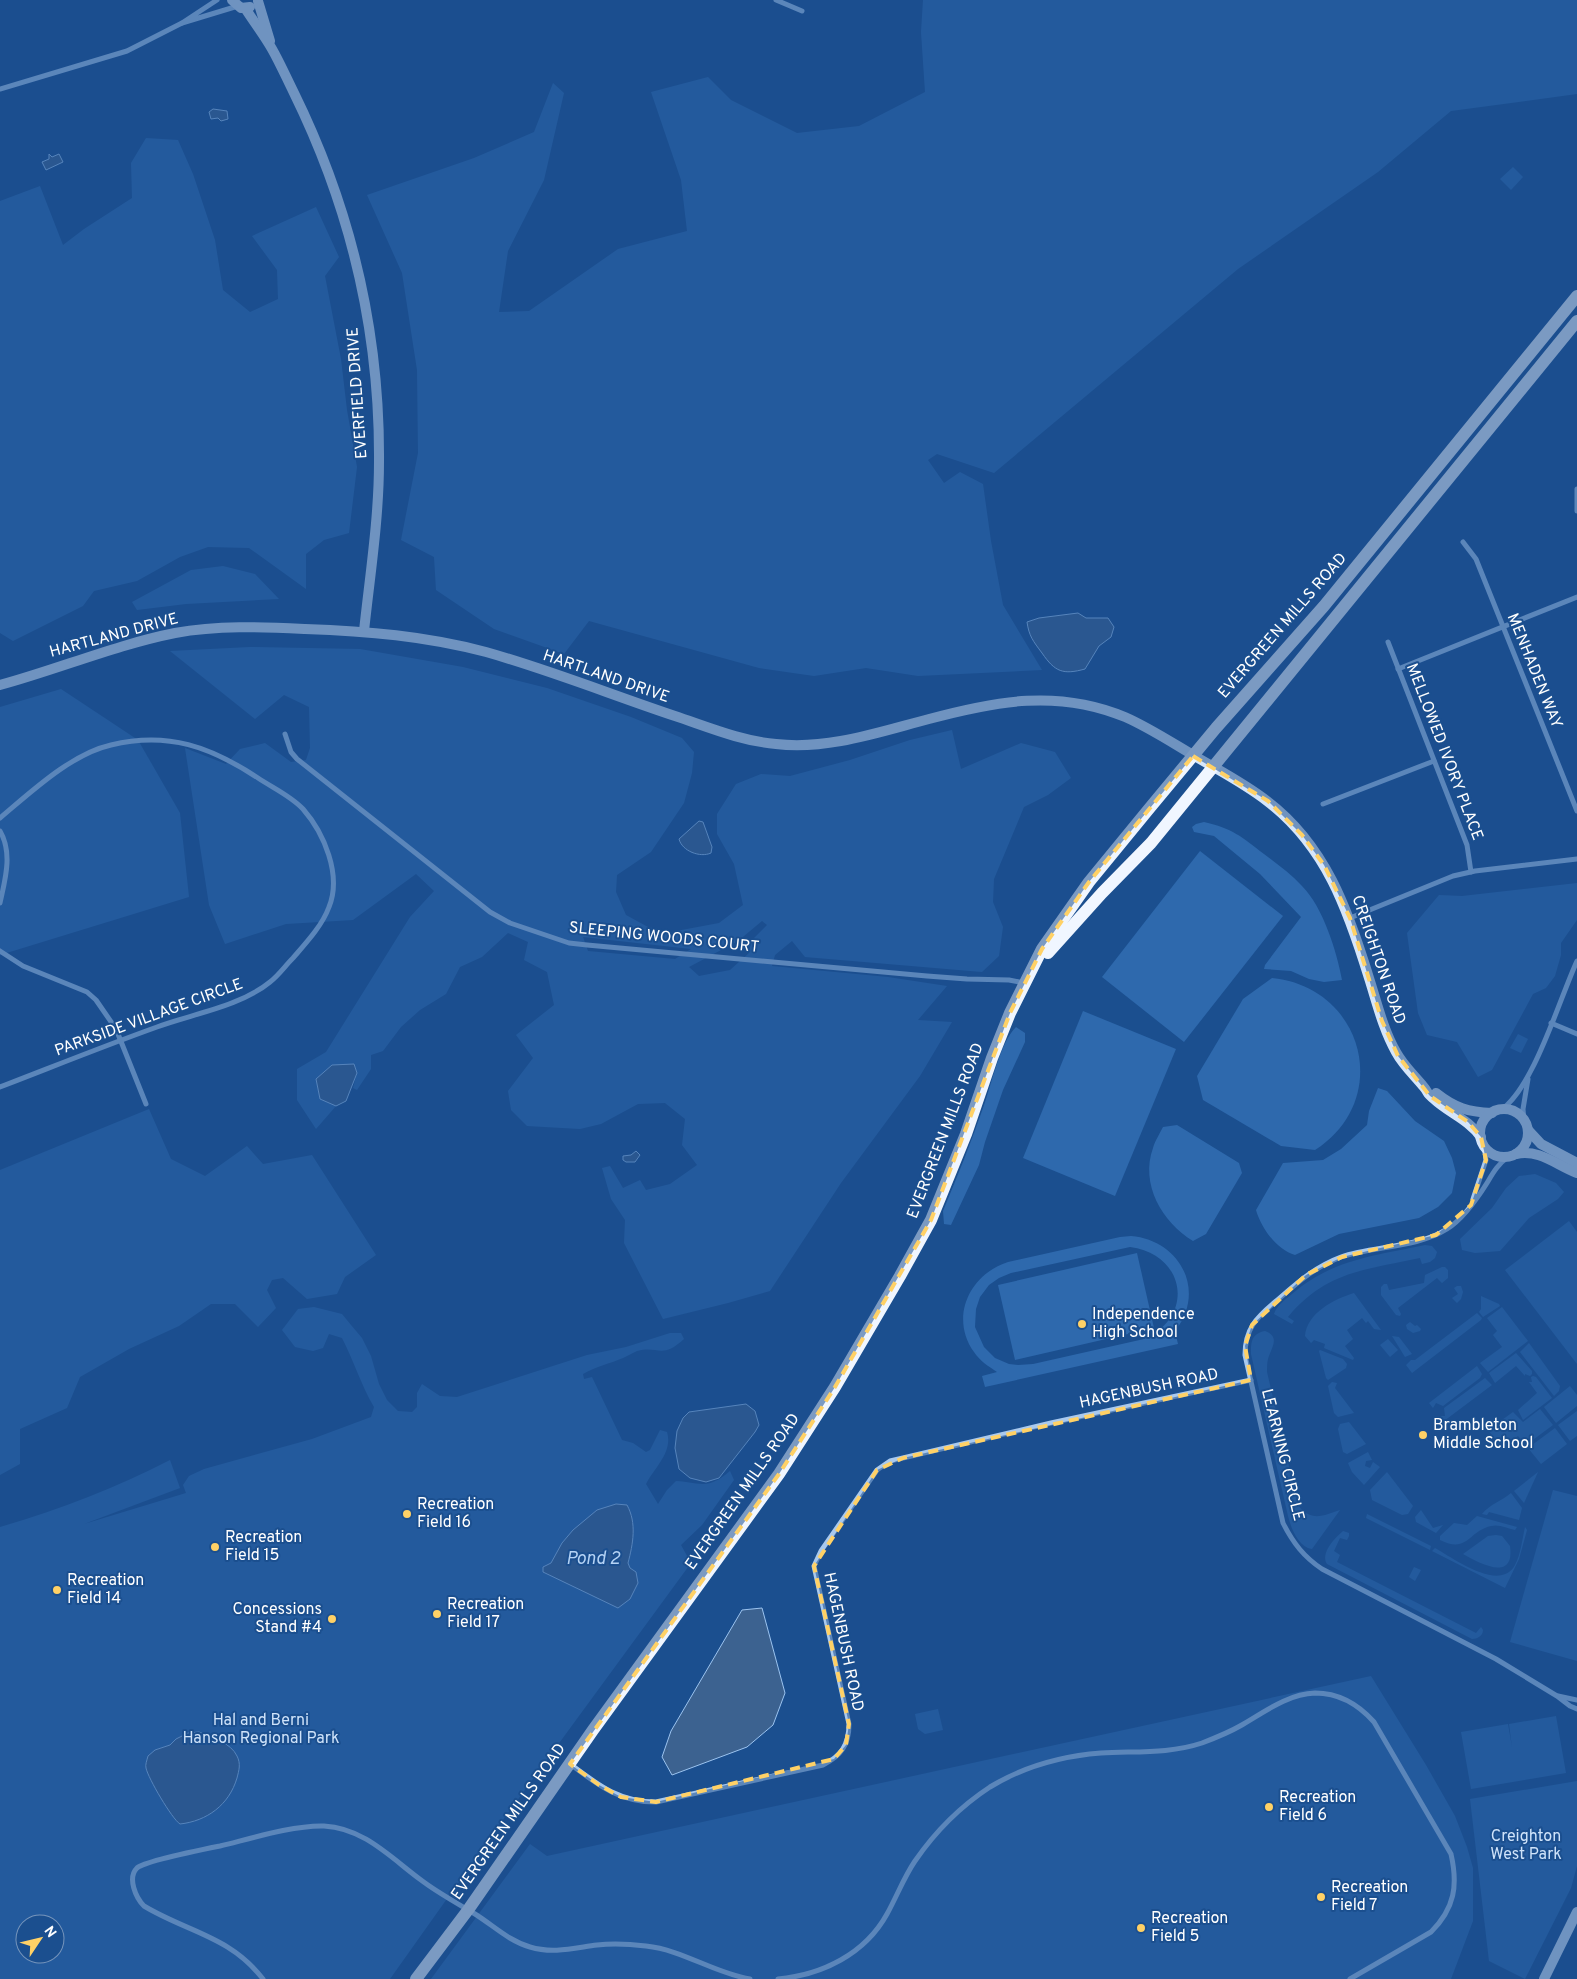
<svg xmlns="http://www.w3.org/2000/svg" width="1577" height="1979" font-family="Overpass,sans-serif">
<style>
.green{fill:#2e69ad;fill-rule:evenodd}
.water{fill:#3c6290;stroke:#9cc4f0}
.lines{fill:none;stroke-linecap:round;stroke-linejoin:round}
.street{stroke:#a9c9ee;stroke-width:5}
.secondary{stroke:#d6e6fa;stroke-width:10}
.primary{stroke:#f0f6ff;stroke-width:12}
.marked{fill:none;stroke:#ffd166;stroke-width:4;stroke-dasharray:10 6;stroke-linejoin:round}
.poi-dot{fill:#ffd166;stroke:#1b4f8f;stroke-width:2}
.labels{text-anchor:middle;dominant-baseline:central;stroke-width:4;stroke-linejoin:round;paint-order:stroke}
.street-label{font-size:16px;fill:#fff;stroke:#1b4f8f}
.poi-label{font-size:16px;fill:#fff;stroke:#1b4f8f;text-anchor:start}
.park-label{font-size:16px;fill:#cfe3fa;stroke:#1b4f8f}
.water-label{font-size:18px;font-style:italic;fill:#b5d3f5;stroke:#1b4f8f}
</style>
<rect width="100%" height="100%" fill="#1b4f8f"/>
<g class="green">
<polygon points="923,0 1577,0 1577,94 1451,111 1378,172 1238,269 994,473 937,454 928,460 944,483 960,472 983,484 991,541 1003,605 1042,670 918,676 866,668 814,676 759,668 589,621 564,654 494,629 436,590 434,557 401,540 418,453 417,370 402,273 367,195 474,158 534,132 553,83 564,93 544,180 508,251 499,312 529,311 618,249 687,231 681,180 651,92 708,77 731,100 797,133 859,126 925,92 921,32"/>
<polygon points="146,138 178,140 193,174 215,240 223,290 250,312 278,299 277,270 252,236 316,207 339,257 325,276 341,359 347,410 357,467 349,533 324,540 306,554 306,589 249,548 208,547 180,557 137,581 94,591 83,606 13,641 0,633 0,201 40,186 63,245 84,229 132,198 131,163"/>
<polygon points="1513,167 1523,177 1511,190 1500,179"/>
<polygon points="223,566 255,574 279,599 186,604 137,610 132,602 191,570"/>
<path d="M250 647 360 649 463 667 547 688 631 717 682 738 694 752 692 773 684 803 651 852 617 875 616 892 626 915 648 927 671 932 719 923 743 905 734 864 717 834V814L736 784 761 774 790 776 850 760 910 740 952 730 961 769 1021 743 1055 752 1071 778 1048 795 1024 807 994 879 993 902 1003 927 999 956 982 972 805 957 792 941 775 955 772 966 888 977 947 986 918 1020 952 1022 920 1076 841 1183 770 1291 728 1303 663 1319 624 1243 625 1220 611 1199 602 1168 610 1166 623 1188 640 1180 646 1190 670 1184 697 1165 682 1145 685 1119 665 1103 638 1104 601 1124 580 1129 527 1126 511 1110 508 1091 533 1058 516 1035 554 1005 547 972 524 960 528 942 508 933 482 957 460 967 446 994 420 1010 401 1027 383 1051 371 1055V1069L357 1090 353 1088 357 1073 332 1065 316 1079 320 1099 336 1106 316 1129 297 1100V1069L326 1052 410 917 434 891 416 874 353 920 286 924 225 944 209 905 185 748 226 764 240 749 265 743 291 762 306 760 310 748 309 707 284 695 255 719 170 651ZM762 921 767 925 751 941 749 953 730 970 699 976 689 967 738 941ZM583 937 691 949 675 959 588 951Z"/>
<polygon points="61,689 138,740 180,813 189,897 0,955 0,707"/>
<path d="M1204 822C1232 828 1242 837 1264 854 1277 864 1291 874 1302 886 1323 907 1337 952 1342 980L1324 982 1309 979 1291 971 1264 969 1265 965 1301 917 1260 874 1214 836 1194 832 1192 827 1196 824Z"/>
<polygon points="1200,851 1283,916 1184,1042 1102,977"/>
<polygon points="1577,883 1577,920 1561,943 1561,955 1555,976 1546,988 1533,994 1492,1070 1478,1077 1457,1042 1427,1035 1418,1013 1407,933 1439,895 1462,896"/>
<path d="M1272 978C1363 987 1394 1099 1315 1150L1281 1146 1203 1100 1197 1076 1243 999Z"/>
<polygon points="1083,1011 1176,1049 1115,1196 1023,1158"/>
<path d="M1016 1027 1025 1033V1042L1003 1090 985 1142 979 1165 951 1225 944 1224 943 1211C957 1177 971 1143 983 1108 991 1087 1000 1042 1016 1027Z"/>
<polygon points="1518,1034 1528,1039 1521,1053 1510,1048"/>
<path d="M1378 1088 1387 1091 1415 1121 1444 1141 1452 1158 1456 1173 1452 1193 1438 1207 1419 1218 1339 1234 1295 1255C1277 1250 1261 1228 1256 1210L1283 1163 1323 1160 1341 1149 1367 1125 1369 1111Z"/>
<polygon points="149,1109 171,1159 205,1176 247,1146 263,1164 312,1155 376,1255 345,1277 337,1294 307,1299 283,1278 272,1280 267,1290 276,1308 258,1327 235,1304 211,1304 179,1326 129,1349 80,1377 67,1408 20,1429 20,1464 0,1475 0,1170"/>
<path d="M1177 1125 1239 1163 1242 1173 1206 1234 1193 1241C1162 1222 1140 1184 1153 1148 1155 1141 1160 1133 1163 1127Z"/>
<polygon points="1535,1174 1556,1183 1564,1192 1558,1199 1529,1218 1500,1251 1475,1253 1462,1250 1460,1239 1492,1208 1506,1188 1519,1176"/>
<polygon points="1569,1221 1577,1232 1577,1364 1505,1270"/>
<path d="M1131 1236C1180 1240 1207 1291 1175 1331L1178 1344 985 1387 982 1376 997 1372C988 1366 980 1361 974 1352 949 1317 970 1274 1008 1262L1120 1237ZM1130 1247C1185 1254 1196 1316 1144 1339L1033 1364 1018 1365 1009 1364 995 1358 984 1347 975 1327 976 1309 980 1297 989 1285 999 1278 1011 1273Z"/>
<path d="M1425 1245 1432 1246 1437 1252 1435 1258 1430 1262 1422 1264 1420 1258C1365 1270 1326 1271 1288 1317L1294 1321 1292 1324 1274 1314C1277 1305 1285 1300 1292 1294 1333 1259 1374 1256 1425 1245Z"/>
<polygon points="1137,1253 1154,1328 1015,1360 998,1285"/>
<polygon points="1442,1267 1445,1267 1448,1270 1448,1278 1442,1283 1437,1278 1398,1308 1401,1314 1400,1316 1396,1315 1381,1295 1381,1287 1384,1284 1387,1284 1389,1290 1424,1283 1425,1275"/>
<polygon points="1457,1286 1461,1286 1463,1292 1461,1299 1457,1303 1452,1298 1458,1294 1454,1288"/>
<path d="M1354 1293 1381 1330 1374 1329 1368 1321 1366 1323 1362 1318 1347 1330 1353 1339 1345 1346 1354 1358 1353 1360 1324 1348 1325 1344 1314 1340 1311 1343 1305 1336C1307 1313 1334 1299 1354 1293Z"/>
<polygon points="1481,1296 1499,1304 1500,1306 1483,1317 1479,1312 1481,1309"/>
<path d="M314 1307 342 1314 351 1325 362 1338 371 1356 379 1384 387 1400 398 1411 412 1412 417 1407V1393L422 1384 440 1396 457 1397 587 1355 626 1347 670 1333H681L684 1339C661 1360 659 1345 637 1351 632 1353 628 1356 623 1358 609 1364 597 1366 583 1374L584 1379 592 1377 622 1440 633 1443 646 1452 650 1450 660 1430 667 1432C673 1452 655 1467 646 1484L658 1504 667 1490 676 1481C688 1481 702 1487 713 1482 719 1480 725 1475 730 1471L734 1480 702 1525 681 1545 691 1563 505 1817 390 1979H0V1527C58 1510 116 1488 170 1460L180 1488 84 1524 186 1493 183 1485 189 1476 204 1469 312 1439 371 1417 374 1407C361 1385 354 1361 342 1338L329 1334 323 1348 313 1351 295 1347 282 1330 298 1309ZM25 1924H55V1954H25Z"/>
<polygon points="1502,1307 1528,1341 1488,1372 1480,1363 1502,1347 1493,1335 1497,1331 1487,1318"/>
<polygon points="1477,1313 1482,1318 1481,1320 1412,1373 1406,1365 1411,1360 1415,1360"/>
<polygon points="1410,1322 1415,1326 1417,1325 1421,1329 1420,1331 1413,1333 1407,1329 1406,1325"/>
<path d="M1265 1331C1281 1337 1271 1348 1268 1359 1267 1363 1267 1367 1267 1372L1298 1505C1311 1523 1325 1515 1340 1510L1312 1549C1298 1547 1291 1528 1288 1516L1251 1354C1251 1342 1251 1334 1265 1331Z"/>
<polygon points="1392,1336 1399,1337 1412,1354 1405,1357"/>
<polygon points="1388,1339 1398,1350 1390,1357 1380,1345"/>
<polygon points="1529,1343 1560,1386 1559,1391 1554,1396 1520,1352"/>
<polygon points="1320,1350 1343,1359 1347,1364 1346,1368 1328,1380 1326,1378 1319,1351"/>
<polygon points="1516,1353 1532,1371 1532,1374 1530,1376 1525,1374 1525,1376 1516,1366 1495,1383 1489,1373"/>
<polygon points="1477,1366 1482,1374 1480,1378 1443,1406 1436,1403 1433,1408 1429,1403"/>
<polygon points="1533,1376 1536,1377 1552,1398 1523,1420 1518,1410 1537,1393 1529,1382 1532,1382 1531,1377"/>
<polygon points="1485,1378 1492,1385 1444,1421 1440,1416 1445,1416 1444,1408"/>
<polygon points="1332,1382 1337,1383 1335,1388 1354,1413 1338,1417 1334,1413 1328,1386"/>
<polygon points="1570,1386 1577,1395 1577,1406 1556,1423 1544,1407"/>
<polygon points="1540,1409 1553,1425 1526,1445 1518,1436 1503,1447 1501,1447 1488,1430 1513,1412 1523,1422"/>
<polygon points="1577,1411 1577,1436 1570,1441 1558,1425"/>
<polygon points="1349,1422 1366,1444 1347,1454 1343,1452 1338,1429 1340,1424"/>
<polygon points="1555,1428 1567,1444 1541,1464 1528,1448"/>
<polygon points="1368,1452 1372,1460 1366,1461 1365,1466 1370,1468 1373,1462 1380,1467 1364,1485 1352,1472 1348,1463"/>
<polygon points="1387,1472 1413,1506 1408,1514 1402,1515 1372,1500 1370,1490"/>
<polygon points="1538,1472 1524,1503 1514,1491"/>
<polygon points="1553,1490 1577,1496 1577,1661 1510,1642"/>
<path d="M1511 1493 1522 1508 1519 1520 1489 1512 1487 1515 1482 1514C1490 1504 1502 1501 1511 1493Z"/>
<polygon points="1421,1510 1433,1528 1443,1525 1436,1533 1416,1522 1415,1517"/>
<polygon points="1367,1514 1431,1546 1430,1550 1366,1518"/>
<path d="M1477 1516 1517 1527 1515 1530C1507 1528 1499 1524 1491 1526 1468 1531 1468 1554 1440 1540V1536L1454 1523 1467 1525Z"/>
<path d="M1525 1527 1527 1530 1519 1559 1505 1588 1432 1551 1435 1548C1453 1558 1500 1593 1515 1565 1521 1554 1522 1540 1525 1527Z"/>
<path d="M1343 1531 1349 1533V1536L1347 1540 1340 1538 1334 1551 1340 1555 1337 1562 1476 1633 1481 1627 1483 1630C1483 1636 1477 1639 1472 1639L1327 1564C1320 1553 1335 1538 1343 1531Z"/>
<path d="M1496 1535 1502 1536 1510 1546C1515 1583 1479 1563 1463 1554L1488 1536Z"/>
<polygon points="1414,1567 1421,1570 1415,1581 1409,1577"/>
<polygon points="1371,1676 1426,1765 1455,1816 1467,1847 1473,1868 1473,1921 1451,1979 431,1979 530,1844 547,1856"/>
<polygon points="938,1709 943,1730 925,1734 918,1729 915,1714"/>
<polygon points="1556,1716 1566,1773 1471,1789 1461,1732 1508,1724 1512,1747 1509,1724"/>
<polygon points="1577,1781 1577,1866 1571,1888 1525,1979 1489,1961 1470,1799"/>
</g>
<g class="water">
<polygon points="213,109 227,111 228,119 221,121 218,118 211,119 209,112"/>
<polygon points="49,154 52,157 59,154 63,162 46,170 42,162 49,159"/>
<path d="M1078 613 1086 618H1108L1114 627 1111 637 1099 646 1085 669C1063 675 1055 672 1042 653 1033 641 1029 636 1027 622L1039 618Z"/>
<path d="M699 821 703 822 712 847 711 853C700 858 682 851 679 839Z"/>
<polygon points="354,1064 357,1073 346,1101 336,1106 320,1099 316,1079 332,1065"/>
<polygon points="636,1151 640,1155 635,1162 626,1162 623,1160 623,1156 631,1155"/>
<polygon points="746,1404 755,1411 759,1425 755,1432 719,1478 706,1482 690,1478 679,1469 675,1448 677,1431 683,1418 689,1412"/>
<path d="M616 1504 627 1505C637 1523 633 1544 628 1563L630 1568 636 1572 638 1583 630 1599 618 1608 543 1572V1567L551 1563 562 1543 573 1530 597 1510Z"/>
<polygon points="762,1608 785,1693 773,1725 747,1747 672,1775 662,1757 671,1731 742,1610"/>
<path d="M199 1732C212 1737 231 1743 237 1756 241 1764 239 1770 237 1778 229 1805 207 1821 180 1824 172 1819 148 1778 146 1768 145 1765 147 1760 148 1756L155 1750 170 1745 176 1739 188 1733Z"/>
</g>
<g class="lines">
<g class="street">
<polyline points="217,0 182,23 238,6"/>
<polyline points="776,0 802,11"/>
<polyline points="0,89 127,51 182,23"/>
<polyline points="1577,489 1577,511"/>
<polyline points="1463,542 1476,559 1577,811"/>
<polyline points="1388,642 1467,845 1471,872"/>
<polyline points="1398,669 1577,597"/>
<polyline points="285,734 291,752 297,759 490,912 510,923 569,943 587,945 927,976 967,979 1009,980 1024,983"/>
<polyline points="1323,804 1434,761"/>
<path d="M0 818C31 792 71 754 111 745 168 731 211 747 258 778 273 788 291 796 303 809 324 833 342 875 329 907 322 926 306 943 293 958 285 966 279 975 270 982 241 1006 192 1014 157 1027 104 1046 52 1067 0 1087"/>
<path d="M0 831C13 853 5 880 0 903"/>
<polyline points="1350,918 1453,876 1475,871 1577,859"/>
<polyline points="0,951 23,966 87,992 96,1000 116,1029 146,1104"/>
<polyline points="1551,1023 1577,1034"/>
<path d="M1501 1110C1534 1087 1559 1000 1577 961"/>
<polyline points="1524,1121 1523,1109 1528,1079"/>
<path d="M1508 1157C1498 1164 1493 1173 1487 1183 1477 1199 1463 1219 1447 1229 1417 1248 1374 1246 1341 1257 1314 1267 1296 1284 1275 1302 1256 1318 1245 1329 1245 1355L1283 1523C1293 1543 1304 1557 1322 1569L1496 1659 1557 1696 1570 1706 1577 1709"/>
<polyline points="1473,1199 1486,1160 1484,1145"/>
<polyline points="1558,1696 1577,1700"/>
<path d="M570 1764C598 1785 619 1802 656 1802L823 1765C841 1756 849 1745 849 1724L814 1566 821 1551 877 1470 890 1461 903 1458 1051 1423 1251 1380"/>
<path d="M263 1979C230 1936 187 1932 144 1906 136 1898 127 1878 137 1868 145 1861 205 1849 220 1846 249 1839 294 1825 324 1826 364 1828 391 1858 421 1880 438 1893 457 1903 475 1914 494 1926 509 1941 530 1947 553 1954 574 1948 597 1945 613 1943 630 1944 646 1946 683 1950 714 1973 750 1979"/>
<path d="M778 1979C822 1975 865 1954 887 1914 897 1896 904 1877 915 1861 935 1832 961 1806 990 1787 1023 1767 1062 1756 1101 1753 1136 1751 1169 1754 1202 1743 1215 1738 1228 1733 1240 1726 1263 1713 1287 1694 1315 1693 1339 1693 1358 1704 1374 1722L1451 1854C1458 1885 1455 1908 1431 1932L1350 1979"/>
</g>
<g class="secondary">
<polyline points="232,0 241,8 250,7"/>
<polyline points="258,1 270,41"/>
<path d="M245 8C254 22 264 35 272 49 280 63 287 79 294 93 351 209 380 333 379 462 379 518 370 575 364 631"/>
<path d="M0 685C59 669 115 645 175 633 218 625 261 627 305 629 366 631 426 636 486 652 550 670 612 695 675 716 708 727 741 741 776 744 828 750 879 732 929 719 996 701 1058 689 1125 717 1148 727 1171 742 1193 755 1218 770 1244 783 1267 801 1326 846 1348 910 1369 978 1377 1003 1383 1029 1396 1052 1403 1065 1413 1074 1423 1086 1430 1094 1425 1092 1434 1099 1449 1113 1468 1119 1481 1137"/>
<path d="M1436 1093C1455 1108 1468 1112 1492 1113"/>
<circle cx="1504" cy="1133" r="24"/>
<polyline points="1528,1130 1541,1144 1577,1163"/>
<path d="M1516 1154C1540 1149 1556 1165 1577 1173"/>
<polyline points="1544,1979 1577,1912"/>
</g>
<g class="primary">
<polyline points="1048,953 1102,893 1151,843 1577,321"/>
<polyline points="416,1979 468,1910 593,1730 779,1474 835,1387 900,1276 931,1220 966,1134 992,1058 1010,1013 1042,949 1089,882 1148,810 1216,728 1324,606 1577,296"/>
</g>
</g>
<path d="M0 0H1577V1979H0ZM1193 756 1268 801 1302 835 1324 865 1350 918 1382 1021 1398 1056 1430 1096 1468 1122 1481 1137 1486 1160 1471 1205 1436 1235 1342 1257 1306 1275 1252 1325 1245 1346 1251 1380 903 1458 877 1470 814 1566 849 1724 846 1745 834 1759 656 1802 621 1797 599 1785 570 1764 779 1474 835 1387 931 1220 1010 1013 1042 949 1089 882Z" fill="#1b4f8f" fill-opacity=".55" fill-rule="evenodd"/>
<path class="marked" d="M1193 756 1268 801 1302 835 1324 865 1350 918 1382 1021 1398 1056 1430 1096 1468 1122 1481 1137 1486 1160 1471 1205 1436 1235 1342 1257 1306 1275 1252 1325 1245 1346 1251 1380 903 1458 877 1470 814 1566 849 1724 846 1745 834 1759 656 1802 621 1797 599 1785 570 1764 779 1474 835 1387 931 1220 1010 1013 1042 949 1089 882Z"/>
<g class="poi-dot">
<circle cx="1082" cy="1324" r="5"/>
<circle cx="1423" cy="1435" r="5"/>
<circle cx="407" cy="1514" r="5"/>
<circle cx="215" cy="1547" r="5"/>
<circle cx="57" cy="1590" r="5"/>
<circle cx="437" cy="1614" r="5"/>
<circle cx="332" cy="1619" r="5"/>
<circle cx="1269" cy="1807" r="5"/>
<circle cx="1321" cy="1897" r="5"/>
<circle cx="1141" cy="1928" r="5"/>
</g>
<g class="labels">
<g class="street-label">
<text transform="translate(358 393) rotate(-94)">EVERFIELD DRIVE</text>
<text transform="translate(1283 626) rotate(-49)">EVERGREEN MILLS ROAD</text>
<text transform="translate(114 636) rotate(-15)">HARTLAND DRIVE</text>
<text transform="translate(1534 671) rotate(68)">MENHADEN WAY</text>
<text transform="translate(606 677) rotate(19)">HARTLAND DRIVE</text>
<text transform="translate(1444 752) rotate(69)">MELLOWED IVORY PLACE</text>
<text transform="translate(664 938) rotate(6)">SLEEPING WOODS COURT</text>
<text transform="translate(1378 960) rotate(71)">CREIGHTON ROAD</text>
<text transform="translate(149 1018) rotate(-20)">PARKSIDE VILLAGE CIRCLE</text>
<text transform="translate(946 1131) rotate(-69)">EVERGREEN MILLS ROAD</text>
<text transform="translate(1149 1389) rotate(-12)">HAGENBUSH ROAD</text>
<text transform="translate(1282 1455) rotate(76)">LEARNING CIRCLE</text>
<text transform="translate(743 1492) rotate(-55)">EVERGREEN MILLS ROAD</text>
<text transform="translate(843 1642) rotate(78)">HAGENBUSH ROAD</text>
<text transform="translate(509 1822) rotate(-55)">EVERGREEN MILLS ROAD</text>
</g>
<g class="poi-label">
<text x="1092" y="1315">Independence<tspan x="1092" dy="18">High School</tspan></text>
<text x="1433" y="1426">Brambleton<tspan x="1433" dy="18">Middle School</tspan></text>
<text x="417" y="1505">Recreation<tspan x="417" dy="18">Field 16</tspan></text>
<text x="225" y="1538">Recreation<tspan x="225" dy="18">Field 15</tspan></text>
<text x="67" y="1581">Recreation<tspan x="67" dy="18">Field 14</tspan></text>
<text x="447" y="1605">Recreation<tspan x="447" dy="18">Field 17</tspan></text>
<text x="322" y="1610" text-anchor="end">Concessions<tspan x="322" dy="18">Stand #4</tspan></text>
<text x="1279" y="1798">Recreation<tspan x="1279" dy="18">Field 6</tspan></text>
<text x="1331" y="1888">Recreation<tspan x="1331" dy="18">Field 7</tspan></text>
<text x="1151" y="1919">Recreation<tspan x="1151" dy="18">Field 5</tspan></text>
</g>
<g class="park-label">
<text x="261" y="1721">Hal and Berni<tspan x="261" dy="18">Hanson Regional Park</tspan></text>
<text x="1526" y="1837">Creighton<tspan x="1526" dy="18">West Park</tspan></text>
</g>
<g class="water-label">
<text x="593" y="1559">Pond 2</text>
</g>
</g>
<g transform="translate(40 1939) rotate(55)"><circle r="24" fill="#1b4f8f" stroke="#7695bc"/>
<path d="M0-4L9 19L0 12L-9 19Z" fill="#ffd166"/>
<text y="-8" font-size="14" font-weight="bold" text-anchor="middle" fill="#ffffff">N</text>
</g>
</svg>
